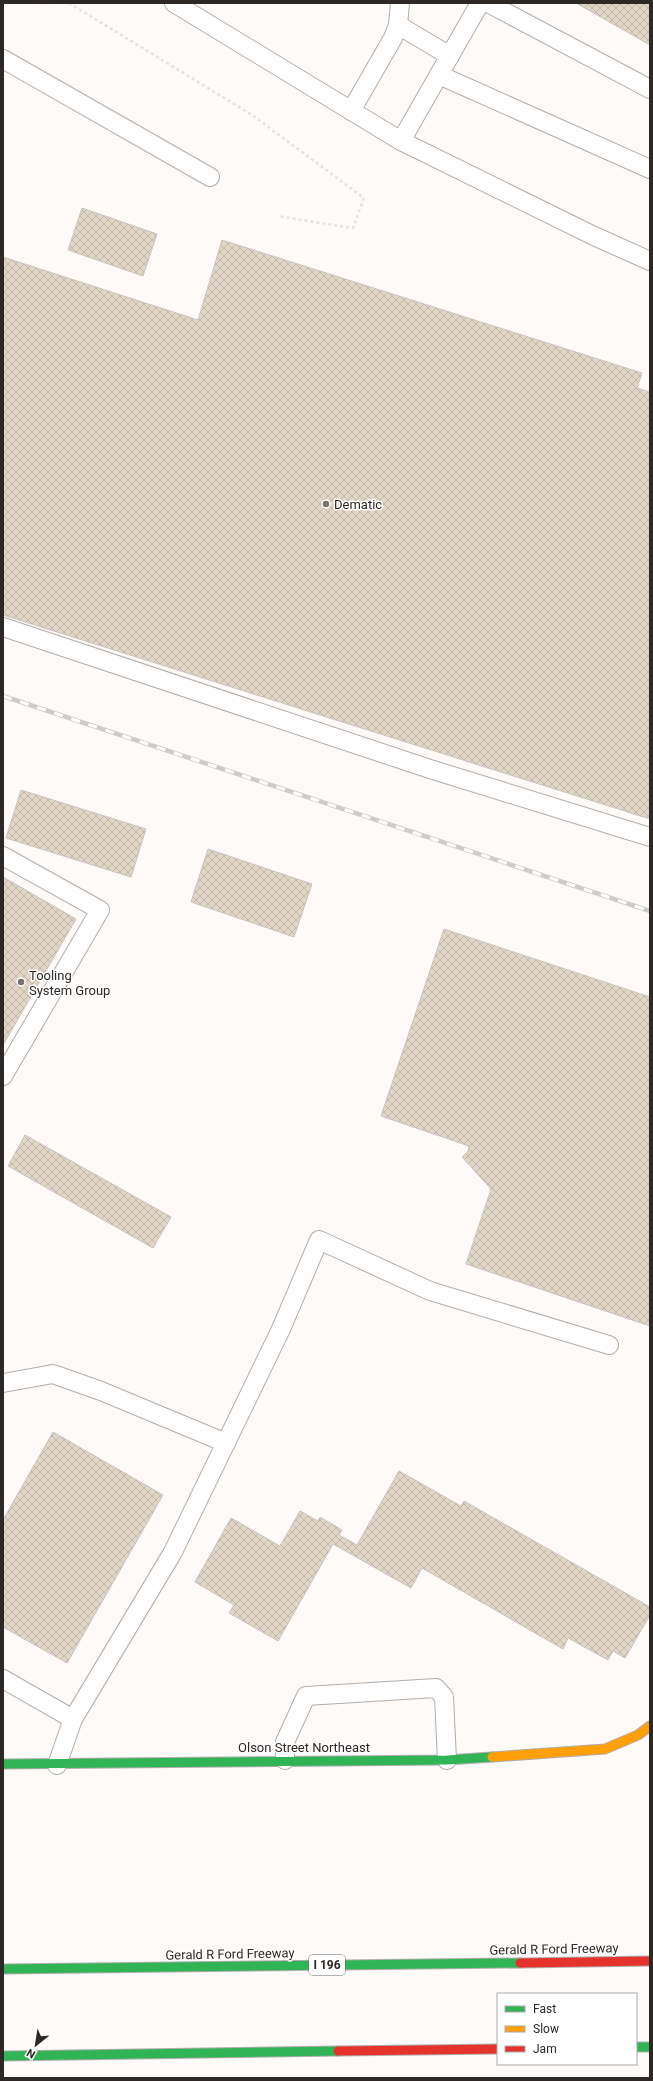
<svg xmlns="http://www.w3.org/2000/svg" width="653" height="2081" font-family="Roboto,sans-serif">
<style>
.building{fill:url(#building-cross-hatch);stroke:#c7c3c0}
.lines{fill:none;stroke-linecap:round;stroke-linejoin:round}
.lane-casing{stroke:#b1adaa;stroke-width:20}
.fast-casing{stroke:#b1adaa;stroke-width:11}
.slow-casing{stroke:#b1adaa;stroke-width:11}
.jam-casing{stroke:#b1adaa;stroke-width:11}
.path{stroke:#e4e3e2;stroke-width:2.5;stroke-dasharray:3 3;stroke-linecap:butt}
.lane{stroke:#fffefe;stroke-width:18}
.fast{stroke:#30b455;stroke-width:9}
.slow{stroke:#ff9f0a;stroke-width:9}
.jam{stroke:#e5322d;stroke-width:9}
.rail-casing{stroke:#cdcccc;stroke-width:4.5}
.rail{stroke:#fff;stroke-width:3;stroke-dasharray:9;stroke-linecap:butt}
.poi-dot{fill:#76726f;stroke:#fff;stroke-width:1.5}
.labels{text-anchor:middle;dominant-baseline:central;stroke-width:3;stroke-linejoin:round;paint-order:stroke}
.shield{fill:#fff;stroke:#6c6866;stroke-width:1}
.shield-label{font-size:12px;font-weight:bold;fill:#2d2825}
.poi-label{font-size:13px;fill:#2d2825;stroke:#fff;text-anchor:start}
.street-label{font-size:13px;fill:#2d2825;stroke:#fff}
</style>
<defs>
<pattern id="building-cross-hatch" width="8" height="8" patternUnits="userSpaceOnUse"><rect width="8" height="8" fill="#e1d5c6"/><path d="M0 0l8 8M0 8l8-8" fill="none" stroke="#c1b7aa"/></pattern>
</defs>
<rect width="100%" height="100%" fill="#fdfaf8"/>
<g class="building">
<polygon points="576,3 650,3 650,45"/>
<polygon points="82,208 157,234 143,276 68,250"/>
<polygon points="222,240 642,373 637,388 650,392 650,819 3,615 3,257 198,320"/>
<polygon points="21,790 146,829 131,877 6,838"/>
<polygon points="208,849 312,884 294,937 191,902"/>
<polygon points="3,877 76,919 3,1045"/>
<polygon points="444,929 650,997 650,1326 466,1264 491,1189 462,1157 468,1151 469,1146 381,1116"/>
<polygon points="25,1135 171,1217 153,1248 8,1166"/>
<polygon points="53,1432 163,1495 67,1663 3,1627 3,1520"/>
<polygon points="399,1471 461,1506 464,1501 650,1607 650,1615 625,1658 613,1651 608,1660 568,1638 563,1649 422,1568 411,1588 333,1544 278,1641 229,1613 234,1605 195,1582 231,1518 280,1546 300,1511 318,1521 320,1517 342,1530 339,1535 357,1545"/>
</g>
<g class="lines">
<g class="lane-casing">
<g id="lane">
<polyline points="174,3 401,141 594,236 650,261"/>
<polyline points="488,3 650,89"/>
<polyline points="398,25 450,56"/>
<polyline points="3,59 210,177"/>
<polyline points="439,75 650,169"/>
<polyline points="351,111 393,38 398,25 400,3"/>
<polyline points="401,141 480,3"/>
<polyline points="3,627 430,769 650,837"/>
<polyline points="3,856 100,910 3,1076"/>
<polyline points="3,1383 53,1374 101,1391 226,1443"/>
<polyline points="3,1679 73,1719"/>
<polyline points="285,1760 285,1742 306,1696 436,1688 444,1697 447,1760"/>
<polyline points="57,1765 73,1719 173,1552 281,1329 319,1240 430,1291 609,1345"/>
</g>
</g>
<g class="fast-casing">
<g id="fast">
<polyline points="3,1764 447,1760 492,1757"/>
<polyline points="3,1969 520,1963"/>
<polyline points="636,2047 650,2047"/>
<polyline points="3,2056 338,2051"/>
</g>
</g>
<g class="slow-casing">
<polyline id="slow" points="492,1757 605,1749 638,1735 650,1726"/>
</g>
<g class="jam-casing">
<g id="jam">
<polyline points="520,1963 650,1961"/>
<polyline points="338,2051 498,2049"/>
</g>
</g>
<g class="path">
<polyline points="3,3 4,3"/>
<polyline points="34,3 56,3"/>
<polyline points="69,3 252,115 364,198 353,228 277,216"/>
</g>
<use href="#lane" class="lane"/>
<use href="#fast" class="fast"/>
<use href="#slow" class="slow"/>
<use href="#jam" class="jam"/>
<g class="rail-casing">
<polyline id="rail" points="3,696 650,911"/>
</g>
<use href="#rail" class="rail"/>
</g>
<g class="poi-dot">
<circle cx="326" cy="504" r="4"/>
<circle cx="21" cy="982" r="4"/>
</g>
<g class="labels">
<rect class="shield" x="309" y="1955" width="36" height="20" rx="3"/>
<g class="shield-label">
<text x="327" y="1965">I 196</text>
</g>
<g class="poi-label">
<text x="334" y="504">Dematic</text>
<text x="29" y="975">Tooling<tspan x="29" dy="15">System Group</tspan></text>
</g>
<g class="street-label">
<text x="304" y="1747">Olson Street Northeast</text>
<text transform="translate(554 1949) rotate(-1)">Gerald R Ford Freeway</text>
<text transform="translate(230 1954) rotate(-1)">Gerald R Ford Freeway</text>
</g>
</g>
<rect width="653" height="2081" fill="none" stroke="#2d2825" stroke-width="8"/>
<rect x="497" y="1993" width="140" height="72" fill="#ffffff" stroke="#aba9a8"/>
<rect x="505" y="2006" width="20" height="6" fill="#30b455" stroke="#aba9a8"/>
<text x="533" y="2013" font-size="12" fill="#2d2825">Fast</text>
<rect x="505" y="2026" width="20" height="6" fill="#ff9f0a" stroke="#aba9a8"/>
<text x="533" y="2033" font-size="12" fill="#2d2825">Slow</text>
<rect x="505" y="2046" width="20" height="6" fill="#e5322d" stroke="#aba9a8"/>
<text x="533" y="2053" font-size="12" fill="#2d2825">Jam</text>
<g transform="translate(36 2045) rotate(210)" stroke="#ffffff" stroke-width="3" paint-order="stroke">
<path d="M0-3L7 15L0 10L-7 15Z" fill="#2d2825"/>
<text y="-6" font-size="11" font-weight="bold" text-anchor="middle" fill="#2d2825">N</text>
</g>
</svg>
